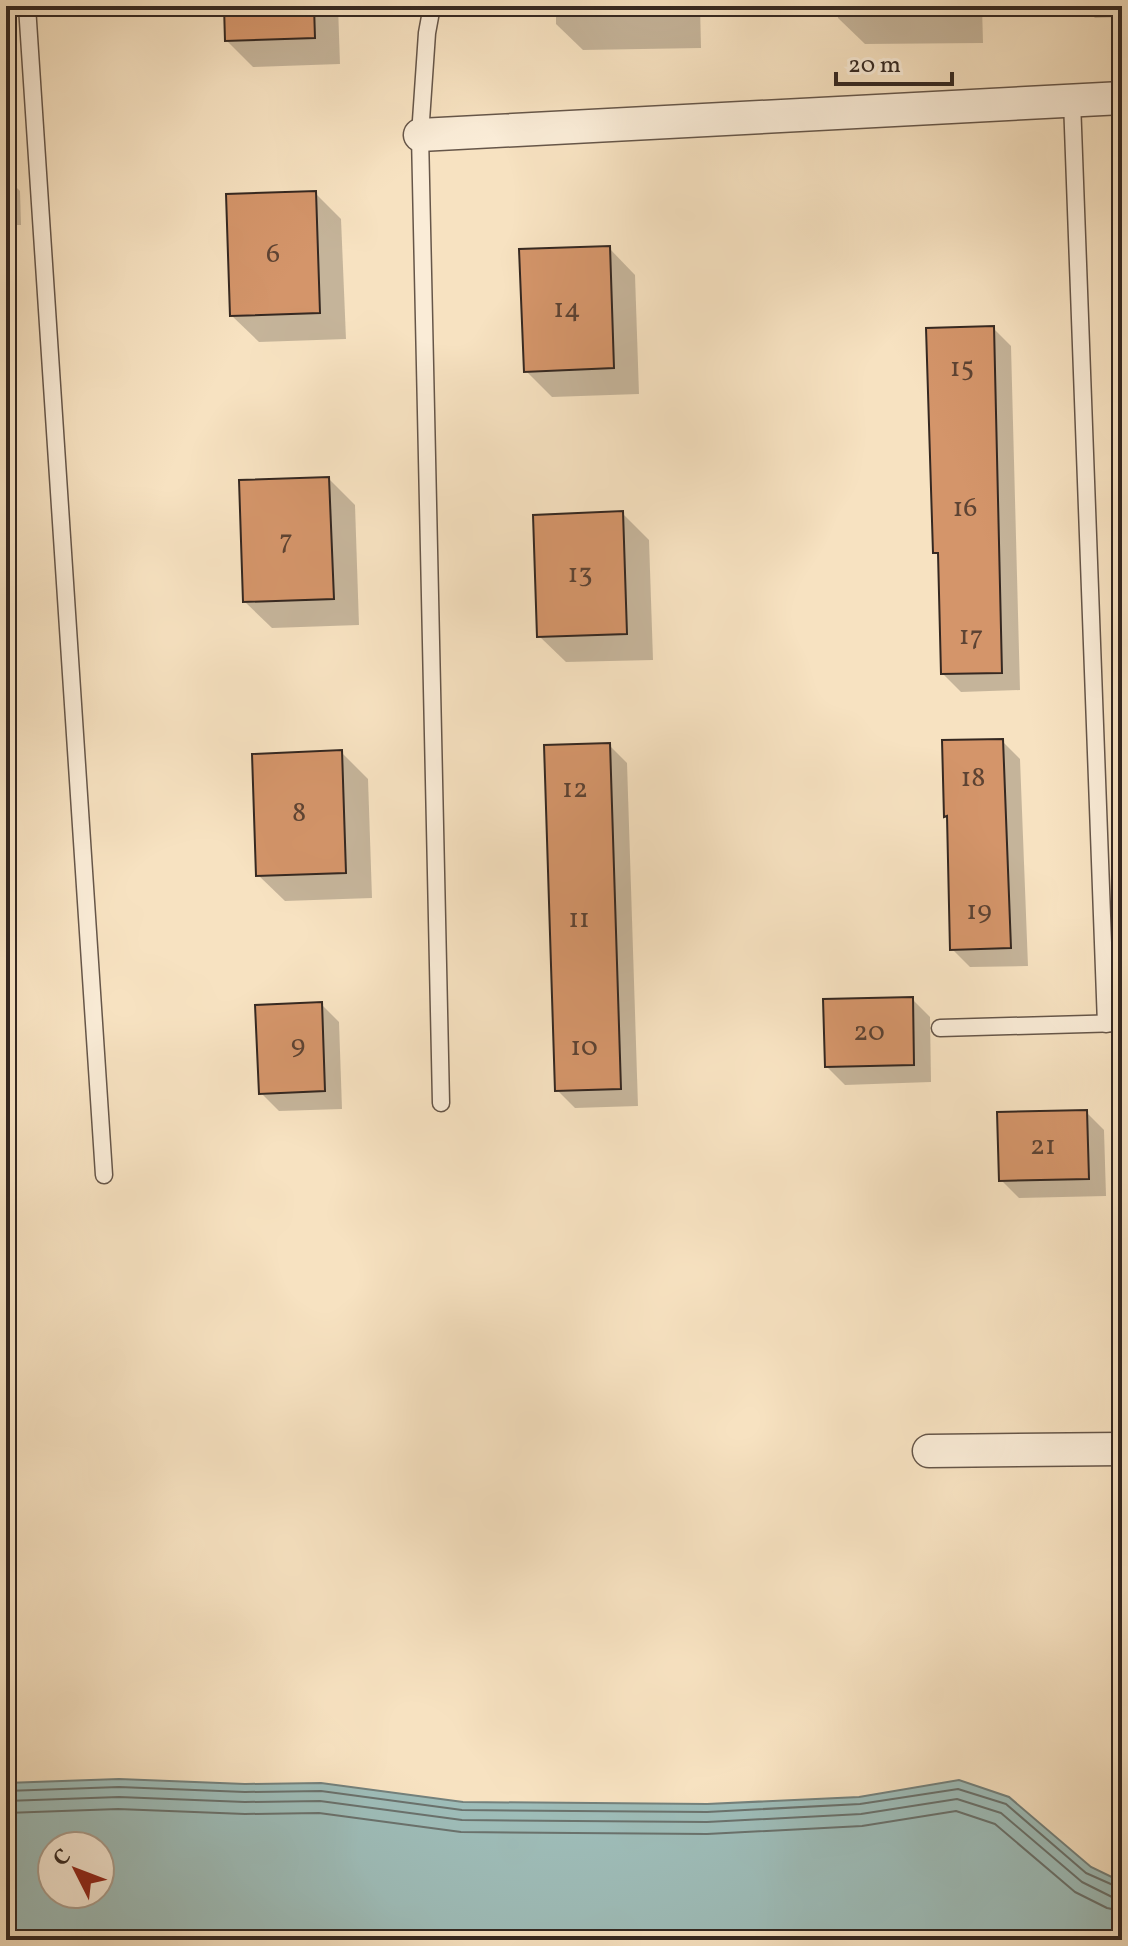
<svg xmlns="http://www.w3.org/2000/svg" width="1128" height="1946" font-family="Vollkorn,serif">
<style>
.water{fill:#9ebdb9;stroke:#74817c;stroke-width:2;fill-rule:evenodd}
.shadow{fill:#0003}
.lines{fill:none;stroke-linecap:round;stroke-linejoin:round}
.shore{stroke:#6a726d;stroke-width:2}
.building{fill:#d4956a;stroke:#352821;stroke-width:2}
.lane-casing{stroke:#665649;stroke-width:19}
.street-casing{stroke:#665649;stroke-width:35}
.lane{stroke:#faecd7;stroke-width:16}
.street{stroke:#faecd7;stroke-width:32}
.labels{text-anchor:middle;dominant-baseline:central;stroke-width:6;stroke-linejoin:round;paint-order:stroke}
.number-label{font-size:28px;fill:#5d4333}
</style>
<rect width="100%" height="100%" fill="#f7e2c1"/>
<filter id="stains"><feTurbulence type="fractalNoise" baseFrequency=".0025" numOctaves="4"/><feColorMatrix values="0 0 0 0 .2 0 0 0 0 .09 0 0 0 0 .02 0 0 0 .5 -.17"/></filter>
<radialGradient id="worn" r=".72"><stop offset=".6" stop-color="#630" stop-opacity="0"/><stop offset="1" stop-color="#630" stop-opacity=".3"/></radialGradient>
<path class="water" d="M119 1779 245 1784 321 1783 463 1802 707 1804 859 1797 959 1780 1009 1797 1091 1867 1122 1882V1940H6V1783ZM52 1846H100V1894H52Z"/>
<g class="shadow">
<polygon points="226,6 338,6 340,64 253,67 227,41"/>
<polygon points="556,6 700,6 701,48 583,50 556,24"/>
<polygon points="838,6 982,6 983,43 865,44 838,18"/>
<polygon points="1082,6 1122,6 1122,17 1095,18"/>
<polygon points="6,182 11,182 20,191 21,225 6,225"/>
<polygon points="315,193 341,219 346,339 259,342 232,316"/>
<polygon points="609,248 635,275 639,394 552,397 526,371"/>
<polygon points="993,328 1011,346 1020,690 961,692 943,674 941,558 935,552"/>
<polygon points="329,479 355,505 359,625 272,628 245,602"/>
<polygon points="622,513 649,540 653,660 566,662 539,636"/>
<polygon points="1002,741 1020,759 1028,966 970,967 952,949 949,819 946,816"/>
<polygon points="609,745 627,763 638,1106 575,1108 557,1090"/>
<polygon points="341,752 368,779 372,898 285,901 258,875"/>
<polygon points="912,999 930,1017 931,1082 845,1085 827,1067"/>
<polygon points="321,1004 339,1022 342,1109 279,1111 261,1093"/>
<polygon points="1086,1112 1104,1130 1106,1196 1019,1198 1001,1180"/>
</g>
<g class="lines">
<g class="shore">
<polyline points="6,1791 119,1787 245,1792 321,1791 462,1810 707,1812 860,1804 958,1789 1006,1804 1086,1873 1122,1889"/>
<polyline points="6,1801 119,1797 245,1802 320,1801 462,1820 707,1822 861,1814 957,1799 1001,1813 1082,1882 1112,1897 1122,1899"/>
<polyline points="6,1813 118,1809 245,1814 319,1813 461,1832 707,1834 862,1826 956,1811 995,1824 1075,1892 1107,1908 1122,1911"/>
</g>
</g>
<g class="building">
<polygon points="224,6 314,6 315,38 225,41"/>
<polygon points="316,191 320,313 230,316 226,194"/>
<polygon points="610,246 614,368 524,372 519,249"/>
<polygon points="994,326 1002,673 941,674 938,553 933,553 926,328"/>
<polygon points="329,477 334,599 243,602 239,480"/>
<polygon points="623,511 627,634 537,637 533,515"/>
<polygon points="1003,739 1011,948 950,950 947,816 944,817 942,740"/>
<polygon points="610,743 621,1089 555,1091 544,745"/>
<polygon points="342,750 346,873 256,876 252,754"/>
<polygon points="913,997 914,1065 825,1067 823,999"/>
<polygon points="322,1002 325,1091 259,1094 255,1005"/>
<polygon points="1087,1110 1089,1179 999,1181 997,1112"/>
</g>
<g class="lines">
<g class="lane-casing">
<g id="lane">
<polyline points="27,6 104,1175"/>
<polyline points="432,6 427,33 420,135 441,1103"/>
<polyline points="1072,101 1106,1024"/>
<polyline points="940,1028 1122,1023"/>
</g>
</g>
<g class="street-casing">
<g id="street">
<polyline points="420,135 1122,98"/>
<polyline points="929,1451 1122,1449"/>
</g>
</g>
<use href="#lane" class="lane"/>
<use href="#street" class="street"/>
</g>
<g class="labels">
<g class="number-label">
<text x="273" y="254">6</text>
<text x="567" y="309">14</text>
<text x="962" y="368">15</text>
<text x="965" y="508">16</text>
<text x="286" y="540">7</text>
<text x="580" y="574">13</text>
<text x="971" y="636">17</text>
<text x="973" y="778">18</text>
<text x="575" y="789">12</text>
<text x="299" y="813">8</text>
<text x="979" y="911">19</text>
<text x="579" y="919">11</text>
<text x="869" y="1032">20</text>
<text x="298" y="1045">9</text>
<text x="584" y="1047">10</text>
<text x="1043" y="1146">21</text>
</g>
</g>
<rect width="1128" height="1946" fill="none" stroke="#f7e2c1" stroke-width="32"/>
<rect x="8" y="8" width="1112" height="1930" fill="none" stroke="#352821" stroke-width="4"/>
<rect x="16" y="16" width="1096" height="1914" fill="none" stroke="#352821" stroke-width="2"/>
<g transform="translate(76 1870) rotate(312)"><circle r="38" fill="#faecd7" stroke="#ab9e8e" stroke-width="2"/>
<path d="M0-6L14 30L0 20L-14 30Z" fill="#8f2418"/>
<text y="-12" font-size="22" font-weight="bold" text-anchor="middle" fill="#352821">С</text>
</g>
<path d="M836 72v12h116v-12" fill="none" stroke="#352821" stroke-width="4"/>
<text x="848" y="72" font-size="24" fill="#352821" stroke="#faecd7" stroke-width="6" paint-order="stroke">20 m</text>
<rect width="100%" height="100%" filter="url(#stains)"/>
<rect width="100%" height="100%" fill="url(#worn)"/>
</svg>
